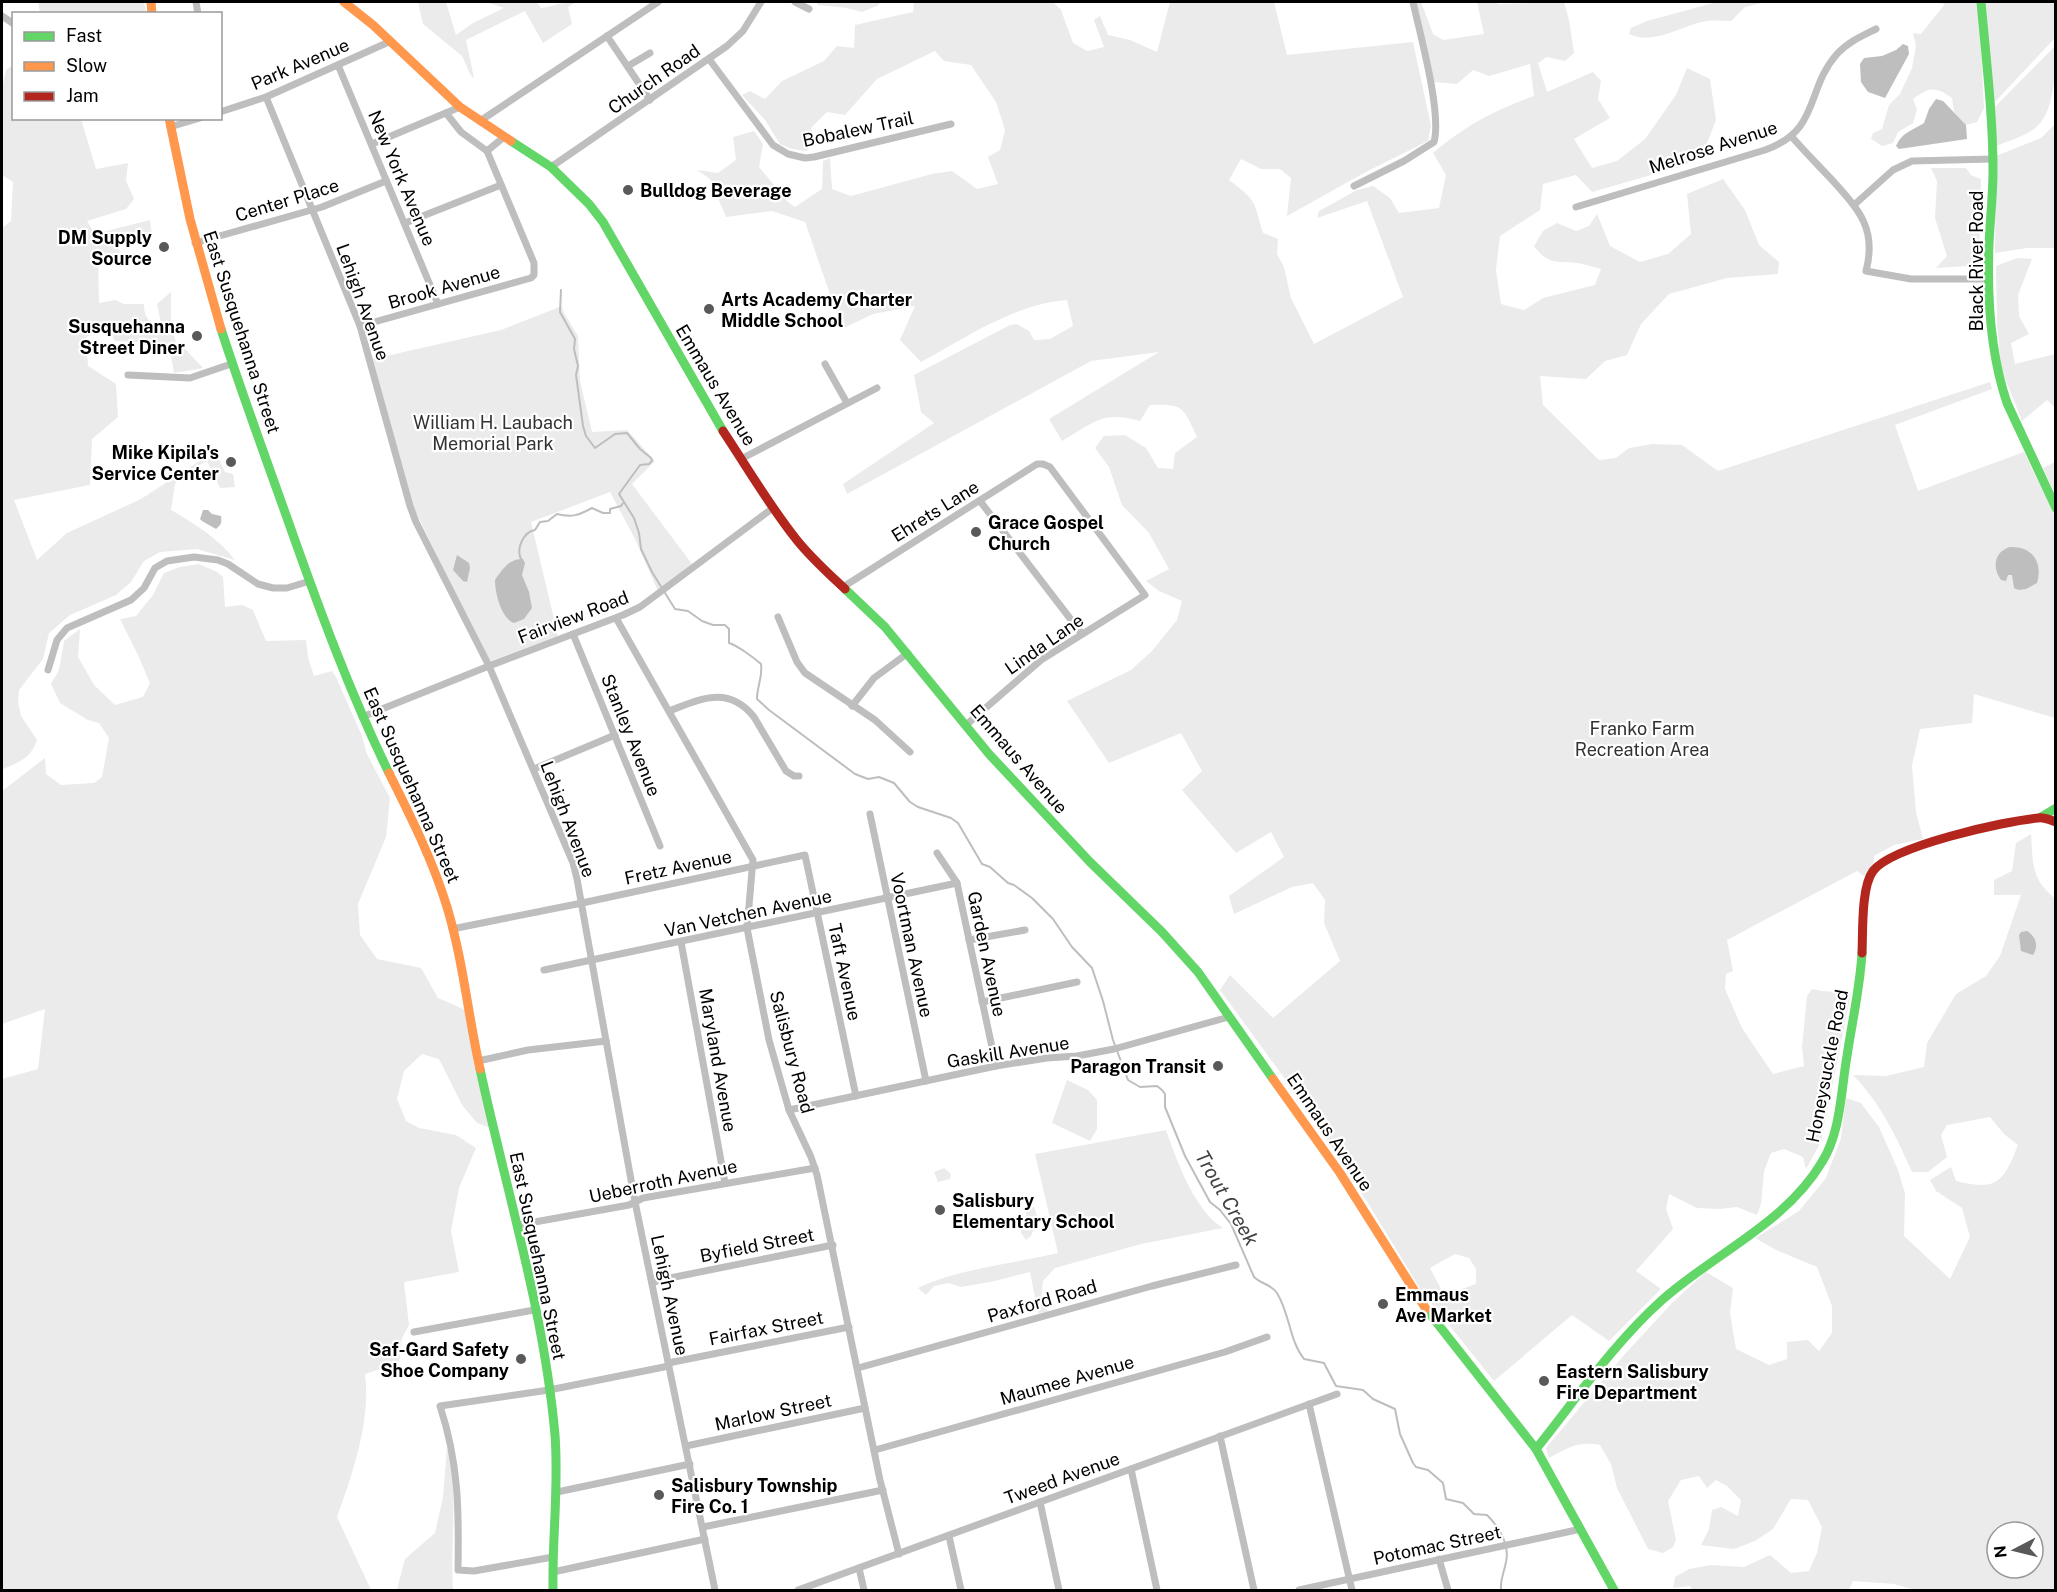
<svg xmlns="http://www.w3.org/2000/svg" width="2057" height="1592" font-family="'Public Sans',sans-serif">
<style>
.green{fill:#ebebeb;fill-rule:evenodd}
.water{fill:#bebebe}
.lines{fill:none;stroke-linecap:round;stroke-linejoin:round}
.stream{stroke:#bebebe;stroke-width:2}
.street{stroke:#bebebe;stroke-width:7}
.fast{stroke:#63d668;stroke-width:9}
.slow{stroke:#ff974d;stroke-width:9}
.jam{stroke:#b3261e;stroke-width:9}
.poi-dot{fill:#595959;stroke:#fff;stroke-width:2}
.labels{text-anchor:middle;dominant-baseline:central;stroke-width:4.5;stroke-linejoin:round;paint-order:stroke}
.street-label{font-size:18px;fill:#000;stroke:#fff}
.poi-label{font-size:18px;font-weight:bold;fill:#000;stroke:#fff;text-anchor:start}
.park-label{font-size:18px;fill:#323232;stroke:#fff}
.water-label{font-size:20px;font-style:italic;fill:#434343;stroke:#fff}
</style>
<rect width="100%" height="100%" fill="#fff"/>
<g class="green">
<polygon points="38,2 144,2 146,13 40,13"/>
<path d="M418 2H446L456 35 473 23 504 8 486 2H537L541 8C554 6 563 2 576 2L568 7 572 24 543 43 525 11 466 40 474 78 471 76 462 56 423 24Z"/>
<polygon points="817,2 880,2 879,5 862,12 847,8 818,5"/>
<path d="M914 2H1053L1061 10 1073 43 1087 51 1104 47 1094 20 1100 16 1108 35 1130 40 1157 52 1170 2H1274L1287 55 1413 42 1431 126 1428 141 1364 173 1287 216 1291 178 1280 169H1261L1241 159 1229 180C1258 202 1253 200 1263 233L1278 239 1277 254 1284 267 1291 298 1314 344 1403 297 1367 201 1317 218 1319 211 1357 190 1373 186 1390 198 1399 213 1439 208 1446 175 1433 153C1466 125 1495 110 1534 96L1530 64 1489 76 1473 70 1457 84 1433 82 1416 2H1421L1433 34 1443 40 1484 34 1477 2H1496L1498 4 1564 2 1569 20 1574 53 1565 61 1547 57 1538 63 1547 92 1593 72 1601 81 1598 99 1610 118 1574 139 1592 168 1617 161 1645 139 1676 95 1687 68 1710 79 1716 120 1706 146 1686 165 1592 192 1576 175 1543 184 1540 210 1500 236 1496 270 1501 304 1524 310 1543 298 1595 285 1601 269C1593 267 1585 264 1577 263 1556 261 1548 265 1534 246L1543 231 1557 223 1576 231 1589 226 1597 214 1610 246 1640 262 1668 254 1691 234 1687 194 1723 179 1745 210 1759 245 1779 262 1778 274 1727 278 1669 294 1641 324 1627 355 1605 361 1586 379 1540 376 1543 405 1599 460 1616 458 1629 448 1652 444 1682 445 1718 471 1990 382 1992 389 1895 425 1918 491 2024 452 2054 514 2055 523V718L1974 694 1972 723 1920 729 1912 766 1916 812 1923 839 1894 845 1874 856V862L1864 876 1857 871 1727 940 1733 971 1726 974 1725 989 1742 1028 1773 1074 1804 1066 1802 1047 1807 996 1812 989 1822 991 1851 993 1821 1142 1806 1169 1803 1157 1784 1149 1771 1153 1764 1171 1761 1204 1757 1215 1737 1207 1720 1209 1697 1208 1669 1194 1666 1209 1673 1229 1636 1271 1661 1289 1609 1341 1572 1315 1494 1381 1429 1300 1476 1284V1269L1469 1258 1455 1254 1430 1268 1441 1289 1427 1295H1424L1371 1208 1307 1109 1220 990 1230 975 1273 1018 1340 961 1324 923 1325 900 1313 883 1292 887 1234 914 1229 896 1284 857 1271 832 1236 853 1182 790 1202 771 1181 733 1109 763 1067 701 1131 670 1152 651 1177 620 1182 601 1159 591 1146 581 1169 569 1149 533 1122 505 1109 467 1095 448 1104 436 1125 435 1146 448 1158 468 1173 469 1175 453 1197 437C1183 407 1184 404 1150 405L1140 421C1103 410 1093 423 1062 441L1049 419 1159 352 1091 361 847 494 843 484 934 423 921 412 914 375 1010 325 1017 324 1029 331 1034 340 1050 339 1073 326 1067 300C1014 304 967 337 921 362L900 340 915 306 873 314 842 329 805 222 772 211 726 217 710 179 697 170 718 173 736 160 733 137 754 131 763 144 759 167 788 202 795 207 822 189 823 161 830 158 832 189 851 196 932 174 952 171 977 189 998 184 988 157 1000 150 1005 130 996 102 971 65 944 61 935 51 877 79 845 115 827 112 811 128 815 143 806 151 792 149 780 144 765 120 742 95 750 91 765 99 782 81 824 61 837 46 854 48 855 25 913 12Z"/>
<path d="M1717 2H1766L1745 7 1731 21C1723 21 1715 20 1707 21 1681 25 1655 46 1629 34L1631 28 1647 21Z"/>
<path d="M1932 2H1979L1984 108 1977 122 1966 125 1954 112 1952 98C1935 86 1929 87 1913 99L1917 110 1913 123 1898 132 1893 143 1882 146 1871 139 1873 133 1882 129 1889 105 1900 94 1912 68 1916 46 1913 33 1921 34 1945 4Z"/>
<polygon points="1984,2 2055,2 2055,38 1992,105"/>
<path d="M2055 46C2055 70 2056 113 2034 129 2023 137 2008 141 1996 146L1993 109Z"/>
<path d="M13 65 14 118 81 119 96 169 128 163 126 181 134 199 126 209 87 221 95 234 150 220 152 236 118 244 120 254 98 260 99 303 115 300 124 304H144C144 318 149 322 162 328L157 304 171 292V323L176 343 187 351 203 368 174 373 169 344 115 341 108 329 86 337 88 366 116 384 118 417 92 439 90 485 14 500 37 560 67 533 141 499 215 451 225 472 233 474 235 487 220 488 207 461 189 471 175 484 171 510C195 524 218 538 235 560L197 549 160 552 144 561 131 582 116 595 70 615 49 633 43 659 19 690 18 701 21 716 37 740C31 758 20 762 3 769L2 767V228L11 221 13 182 2 175V89L6 70Z"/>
<polygon points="2055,124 2055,248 2027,248 1995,253 1996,156 2041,138"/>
<polygon points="1931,168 1966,168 1971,175 1981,179 1979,258 1968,266 1936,268 1947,256 1935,218 1937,181"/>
<polygon points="2017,258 2032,259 2018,295 2019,316 2029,334 2011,343 2015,364 2055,354 2055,408 2047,400 2022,421 2001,368 1997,324 1996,266"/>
<polygon points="562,306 564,313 578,336 580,381 592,432 627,430 655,461 632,484 692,564 658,591 635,539 610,492 531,522 558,636 489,662 411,502 373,359 501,330"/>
<polygon points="2055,462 2055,494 2043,468"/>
<path d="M199 564 217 572 223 577 225 607 242 605 253 610 266 641 306 640 308 657 314 676 332 671 336 677 362 736 367 754 390 798 386 837 358 904 360 935 377 959 421 968 438 998 468 1011 493 1129 477 1123 462 1105 439 1059 422 1054 404 1071 397 1099 406 1121 419 1128 456 1135 476 1148 459 1188 451 1231 459 1272 404 1282 409 1325 402 1338 399 1363 365 1374C371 1420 353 1473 337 1517L371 1590H2V1079L38 1069 45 1009 2 1024V791L45 758 46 774 61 785 94 783 102 777 109 738 99 723 88 720 60 703 51 684 59 670 64 641 80 629 78 657 94 685 115 705 143 697 150 683 138 655 120 619 136 616 153 595 164 573 180 567Z"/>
<path d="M2031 834C2033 863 2031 880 2056 899L2055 1590H1915L1894 1584 1853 1581 1849 1590H1692L1690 1586 1673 1588 1675 1577 1689 1569 1711 1565 1744 1567 1770 1555 1791 1573 1809 1571 1817 1553 1822 1527 1808 1500 1791 1499 1773 1529 1755 1541 1734 1549 1701 1545 1709 1529 1712 1510 1721 1507 1738 1516 1741 1500 1727 1486 1716 1480 1707 1488 1699 1476 1681 1480 1668 1501 1676 1540 1673 1547 1663 1553 1648 1549 1617 1488 1611 1464 1600 1445C1578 1441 1568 1448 1549 1458L1546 1448 1624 1355 1673 1302 1706 1272 1733 1288 1730 1313 1736 1349 1769 1365 1787 1359V1342L1808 1340 1819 1351 1832 1333V1306L1817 1267 1776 1250 1755 1238 1799 1211 1826 1178 1841 1138 1846 1098 1861 1103 1879 1127 1898 1170 1905 1193 1904 1236 1950 1279 1970 1237 1962 1208 1936 1191 1930 1180 1951 1167 1956 1181C1997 1191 2003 1183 2018 1145L2004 1134 1990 1117 1947 1125 1941 1135 1947 1157 1928 1172H1912C1896 1136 1881 1104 1853 1075L1886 1076 1924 1067 1927 1043 1956 994 1986 976 2000 956 2021 895H1994V880L2012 871 2016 843ZM1997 1532H2033V1568H1997Z"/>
<polygon points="1067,1080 1088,1090 1097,1100 1097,1129 1090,1141 1052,1123"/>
<path d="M1166 1130C1177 1161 1194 1210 1223 1228L1141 1244 1055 1268 1043 1281 1041 1300 1048 1312 1038 1313 1030 1272 995 1281 961 1287 949 1283 934 1286 926 1295 918 1288C960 1268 1013 1264 1058 1253L1035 1154Z"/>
<polygon points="944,1168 951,1174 950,1179 938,1182 934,1172"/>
<polygon points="1034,1207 1038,1219 1031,1236 1026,1240 1021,1233 1019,1217 1026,1216 1026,1209"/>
<path d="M447 1447C459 1489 450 1545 453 1590H394L397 1589 405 1559 435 1533 443 1497Z"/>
</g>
<g class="water">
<polygon points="1903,44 1908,46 1909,54 1885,98 1868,92 1861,82 1860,64 1864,58 1882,56 1896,50"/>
<path d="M1936 99 1943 101 1966 125 1967 139 1899 149 1896 146C1901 133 1913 130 1924 123L1929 109Z"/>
<path d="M203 510H208L212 514 221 516C222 523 221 525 216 529L202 521 200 519Z"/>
<path d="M2010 547C2033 546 2043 563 2037 583L2026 589 2019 590 2014 588 2012 575H2008L2006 581 2001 580C1992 567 1994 552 2010 547Z"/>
<polygon points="457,555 469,563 470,568 467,582 463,581 453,570"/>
<path d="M523 559 525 563 522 575 529 592 532 608 524 619 514 623C501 618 495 593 495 580 503 569 508 559 523 559Z"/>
<path d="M2027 931C2036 937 2039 945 2033 955L2021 951 2019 935 2021 932Z"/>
</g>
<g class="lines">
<g class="stream">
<path d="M561 290 560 312 575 339 574 349 578 366 576 375 583 426 586 436 595 448 615 434 627 433 640 449 651 458 652 461 649 464 640 465 619 494 634 518 639 533 641 549 652 572 675 609 688 611 702 621 713 625H725L729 629V643C738 646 753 657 761 664 763 677 757 686 757 699L769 710 855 774 868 779 879 777 894 783 910 802 918 807 951 818 958 823 982 864 990 867 1008 883 1014 885 1032 898 1053 919 1072 947 1092 968 1103 1001 1113 1040 1128 1080 1140 1087 1157 1086 1162 1090 1165 1094V1107L1185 1156 1210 1202 1220 1210 1231 1224 1254 1277C1261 1284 1271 1284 1277 1293 1290 1314 1289 1340 1304 1359L1324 1363 1336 1386 1363 1390 1373 1399 1395 1409 1400 1434 1413 1463 1416 1467 1428 1470 1443 1483 1446 1499 1463 1503 1474 1514 1487 1515C1499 1527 1510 1545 1506 1562 1504 1573 1500 1580 1501 1590"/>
<path d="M521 559C516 549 523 532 535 530L540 522 548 521 557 514C572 518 579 515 592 508L603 513H610V509L621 506 623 503"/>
</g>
<g class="street">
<polyline points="196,2 198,14"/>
<polyline points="795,2 809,9"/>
<polyline points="2,16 14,24"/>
<polyline points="607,36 650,100"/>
<polyline points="709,59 773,145 788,154 805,158 814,157 951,124"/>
<polyline points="338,65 438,304"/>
<polyline points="628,66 650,53"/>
<polyline points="266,97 360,326 410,506 416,522 489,666 573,863 577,879 635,1202 715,1590"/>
<polyline points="220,112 266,97 391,41"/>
<polyline points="446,113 461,132 487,151"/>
<polyline points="480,121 658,2"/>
<polyline points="170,127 200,118"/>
<path d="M1792 137C1805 152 1819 166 1833 181 1859 210 1877 229 1866 271L1911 279H1989"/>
<polyline points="372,144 460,107"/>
<polyline points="551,167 727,46 743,31 761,2"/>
<path d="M1354 186 1404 161 1434 142C1442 113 1420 34 1413 2"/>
<polyline points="1854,205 1893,170 1912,161 1992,159"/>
<path d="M1576 207 1765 150C1821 130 1805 90 1837 54 1848 42 1862 36 1876 29"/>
<polyline points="405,223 501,185"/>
<polyline points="195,243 322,207 386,181"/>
<polyline points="360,326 531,278 534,275 534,263 487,151 504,137"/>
<polyline points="825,364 847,403"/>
<polyline points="128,375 190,378 231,364"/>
<polyline points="741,459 877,388"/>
<polyline points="980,501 1082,634"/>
<polyline points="843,587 1037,464 1043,464 1050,467 1145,595 1041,660 966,725"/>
<polyline points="778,617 797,662 805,673 875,720 910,752"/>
<polyline points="616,618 753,860 747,928 769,1040 789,1110 811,1157 817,1175 880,1480 899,1554"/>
<polyline points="573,634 660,846"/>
<polyline points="48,670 57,640 67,628 131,600 144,588 155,568 167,561 194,557 218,560 228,564 258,584 273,588 287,588 310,581"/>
<polyline points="852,706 874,678 908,653"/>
<path d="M669 711C701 699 728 685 754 717L786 771 794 776H799"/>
<polyline points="362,717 489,666 623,615 640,607 773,508"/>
<polyline points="534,769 615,735"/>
<polyline points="870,814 926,1081"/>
<polyline points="937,853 957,883 996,1066"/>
<polyline points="452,929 582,903 805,855 856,1096"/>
<polyline points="969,940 1025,930"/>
<polyline points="681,942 725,1183"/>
<polyline points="544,970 957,883"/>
<polyline points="982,1002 1077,982"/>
<polyline points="478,1061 528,1050 606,1041"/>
<polyline points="789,1110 996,1066 1047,1058 1077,1056 1114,1049 1229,1017"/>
<polyline points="518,1225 629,1205 643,1198 815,1168"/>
<polyline points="652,1283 660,1280 833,1245"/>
<polyline points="414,1332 534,1310"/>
<polyline points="858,1368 1152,1286 1236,1265"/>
<polyline points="1309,1404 1352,1590"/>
<polyline points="1220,1436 1254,1590"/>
<polyline points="686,1446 865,1408"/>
<polyline points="875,1450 1225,1352 1267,1337"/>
<polyline points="1131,1469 1157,1590"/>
<polyline points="557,1492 690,1464"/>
<polyline points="1040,1502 1059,1590"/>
<polyline points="703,1527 883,1490"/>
<polyline points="949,1536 961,1590"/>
<path d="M553 1557 474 1571 458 1570C459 1511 459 1464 440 1406L549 1390 664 1367 673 1362 849 1327"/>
<polyline points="1439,1559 1448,1590"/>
<polyline points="859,1568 864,1590"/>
<polyline points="553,1572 705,1539"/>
<polyline points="798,1590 1337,1394"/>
<polyline points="1299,1590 1581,1529"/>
</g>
<g class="fast">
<path d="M1981 2C1986 58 1993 115 1993 171 1993 196 1990 220 1989 244 1987 297 1990 353 2007 403L2056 508"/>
<polyline points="511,141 551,167 589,204 603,222 723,431"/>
<path d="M221 329C243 397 268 464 292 532 321 614 351 695 389 773"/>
<polyline points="845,589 885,627 989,754 1090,862 1162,932 1198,972 1273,1079"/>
<polyline points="2041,817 2056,808"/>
<path d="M480 1069C506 1190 544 1310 555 1435 559 1487 552 1538 553 1590"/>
<polyline points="1426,1309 1536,1449 1614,1590"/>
<path d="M1536 1449C1576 1399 1614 1343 1662 1300 1715 1253 1785 1224 1822 1162 1841 1132 1841 1090 1847 1056 1852 1022 1860 988 1862 953"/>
</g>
<g class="slow">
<polyline points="151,2 152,14"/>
<polyline points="344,2 373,25 460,107 511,141"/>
<polyline points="169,118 190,219 221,329"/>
<path d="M389 773C411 817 433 861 447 907 463 960 468 1015 480 1069"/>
<polyline points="1273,1079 1340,1173 1426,1309"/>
</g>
<g class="jam">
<path d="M723 431C747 467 769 505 796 539 811 558 828 573 845 589"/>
<path d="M1862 953C1863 932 1861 887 1873 871 1892 846 2005 821 2038 818 2044 817 2050 820 2056 822"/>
</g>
</g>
<g class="poi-dot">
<circle cx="628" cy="190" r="6"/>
<circle cx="164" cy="247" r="6"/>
<circle cx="709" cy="309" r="6"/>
<circle cx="197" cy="336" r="6"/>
<circle cx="231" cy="462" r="6"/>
<circle cx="976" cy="532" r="6"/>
<circle cx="1218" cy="1066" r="6"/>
<circle cx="940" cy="1210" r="6"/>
<circle cx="1383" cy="1304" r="6"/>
<circle cx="521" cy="1359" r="6"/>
<circle cx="1544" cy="1381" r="6"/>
<circle cx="659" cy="1495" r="6"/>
</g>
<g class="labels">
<g class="street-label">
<text transform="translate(300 64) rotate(-23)">Park Avenue</text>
<text transform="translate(654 79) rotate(-35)">Church Road</text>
<text transform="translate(858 129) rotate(-12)">Bobalew Trail</text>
<text transform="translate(1713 147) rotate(-18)">Melrose Avenue</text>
<text transform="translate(402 178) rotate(67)">New York Avenue</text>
<text transform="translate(287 200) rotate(-17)">Center Place</text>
<text transform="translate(1976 261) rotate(-90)">Black River Road</text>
<text transform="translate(444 287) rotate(-16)">Brook Avenue</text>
<text transform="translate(363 302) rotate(70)">Lehigh Avenue</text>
<text transform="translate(242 332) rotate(72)">East Susquehanna Street</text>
<text transform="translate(716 385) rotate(59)">Emmaus Avenue</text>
<text transform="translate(935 511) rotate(-32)">Ehrets Lane</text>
<text transform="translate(573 617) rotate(-21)">Fairview Road</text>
<text transform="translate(1044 644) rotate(-35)">Linda Lane</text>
<text transform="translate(631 735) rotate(68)">Stanley Avenue</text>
<text transform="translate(1019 759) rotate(49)">Emmaus Avenue</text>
<text transform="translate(412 785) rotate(66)">East Susquehanna Street</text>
<text transform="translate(568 819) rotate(69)">Lehigh Avenue</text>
<text transform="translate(678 867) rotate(-12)">Fretz Avenue</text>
<text transform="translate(748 913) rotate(-12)">Van Vetchen Avenue</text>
<text transform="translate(912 945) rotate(78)">Voortman Avenue</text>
<text transform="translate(987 954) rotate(78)">Garden Avenue</text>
<text transform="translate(845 972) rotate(78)">Taft Avenue</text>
<text transform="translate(792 1052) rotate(75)">Salisbury Road</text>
<text transform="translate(1008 1052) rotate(-9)">Gaskill Avenue</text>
<text transform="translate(718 1060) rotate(80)">Maryland Avenue</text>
<text transform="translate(1827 1066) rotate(-79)">Honeysuckle Road</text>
<text transform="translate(1330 1132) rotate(56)">Emmaus Avenue</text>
<text transform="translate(663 1181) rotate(-12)">Ueberroth Avenue</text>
<text transform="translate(757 1245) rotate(-11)">Byfield Street</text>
<text transform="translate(538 1256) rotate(78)">East Susquehanna Street</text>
<text transform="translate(670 1295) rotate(78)">Lehigh Avenue</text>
<text transform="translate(1042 1301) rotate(-16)">Paxford Road</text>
<text transform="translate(766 1328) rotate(-11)">Fairfax Street</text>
<text transform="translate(1067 1380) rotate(-16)">Maumee Avenue</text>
<text transform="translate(773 1412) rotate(-12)">Marlow Street</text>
<text transform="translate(1062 1478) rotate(-20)">Tweed Avenue</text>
<text transform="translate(1437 1545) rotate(-12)">Potomac Street</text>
</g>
<g class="poi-label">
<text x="640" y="190">Bulldog Beverage</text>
<text x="152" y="237" text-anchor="end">DM Supply<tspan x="152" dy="21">Source</tspan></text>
<text x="721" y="299">Arts Academy Charter<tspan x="721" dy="21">Middle School</tspan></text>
<text x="185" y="326" text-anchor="end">Susquehanna<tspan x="185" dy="21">Street Diner</tspan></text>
<text x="219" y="452" text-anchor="end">Mike Kipila's<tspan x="219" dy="21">Service Center</tspan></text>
<text x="988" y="522">Grace Gospel<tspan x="988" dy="21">Church</tspan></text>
<text x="1206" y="1066" text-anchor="end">Paragon Transit</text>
<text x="952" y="1200">Salisbury<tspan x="952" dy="21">Elementary School</tspan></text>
<text x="1395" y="1294">Emmaus<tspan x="1395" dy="21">Ave Market</tspan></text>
<text x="509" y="1349" text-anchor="end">Saf-Gard Safety<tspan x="509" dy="21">Shoe Company</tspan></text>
<text x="1556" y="1371">Eastern Salisbury<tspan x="1556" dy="21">Fire Department</tspan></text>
<text x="671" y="1485">Salisbury Township<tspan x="671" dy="21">Fire Co. 1</tspan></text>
</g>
<g class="park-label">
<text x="493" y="422">William H. Laubach<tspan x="493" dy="21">Memorial Park</tspan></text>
<text x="1642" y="728">Franko Farm<tspan x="1642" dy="21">Recreation Area</tspan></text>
</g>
<g class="water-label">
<text transform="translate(1227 1198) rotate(60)">Trout Creek</text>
</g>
</g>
<rect width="2057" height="1592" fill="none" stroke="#000000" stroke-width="6"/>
<rect x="12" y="12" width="210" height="108" fill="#ffffff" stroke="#999999" stroke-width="1.5"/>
<rect x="24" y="32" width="30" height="9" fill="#63d668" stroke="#999999" stroke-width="1.5"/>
<text x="66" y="42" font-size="18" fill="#000000">Fast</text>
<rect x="24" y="62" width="30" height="9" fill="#ff974d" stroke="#999999" stroke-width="1.5"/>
<text x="66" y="72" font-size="18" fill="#000000">Slow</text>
<rect x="24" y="92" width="30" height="9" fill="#b3261e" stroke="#999999" stroke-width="1.5"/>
<text x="66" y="102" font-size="18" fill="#000000">Jam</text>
<g transform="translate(2015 1550) rotate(263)"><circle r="28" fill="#ffffff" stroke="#999999" stroke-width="1.5"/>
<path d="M0-4.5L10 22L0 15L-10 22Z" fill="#595959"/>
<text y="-9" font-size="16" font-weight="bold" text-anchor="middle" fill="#000000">N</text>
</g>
</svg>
